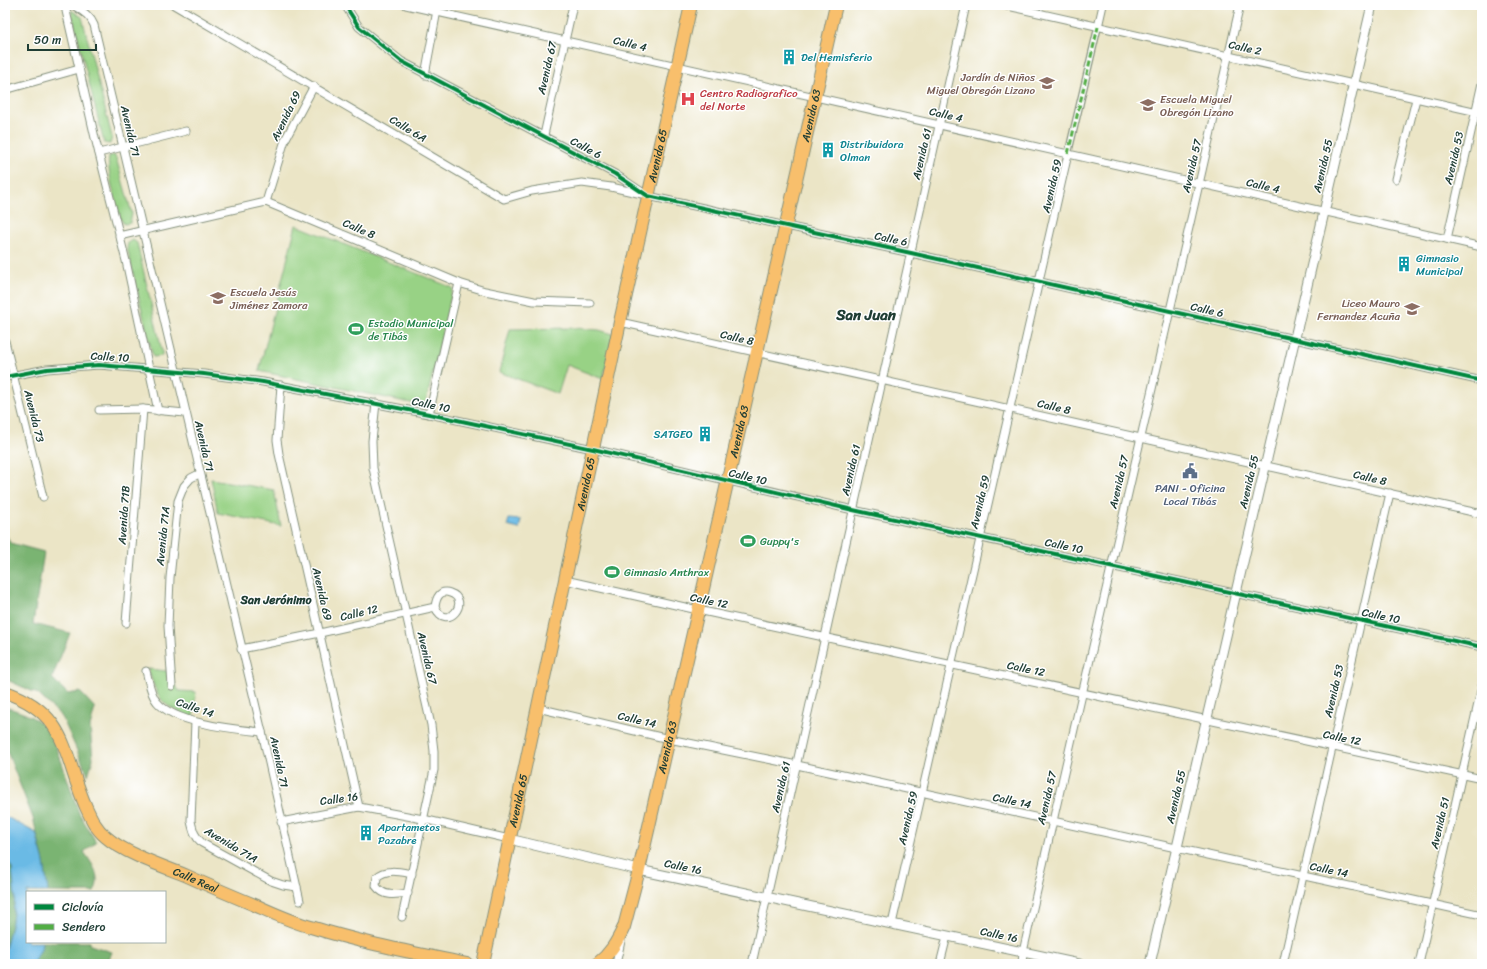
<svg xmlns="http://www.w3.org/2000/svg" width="1487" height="969" font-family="Sriracha,sans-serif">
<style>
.green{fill:#98d285;stroke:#5c885c}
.forest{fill:#7ab472;stroke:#4c7853}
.water{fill:#6abae5;stroke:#447c8c}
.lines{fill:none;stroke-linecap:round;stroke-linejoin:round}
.pedestrian-casing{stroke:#85917d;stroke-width:8}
.minor-casing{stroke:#85917d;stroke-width:9}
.tertiary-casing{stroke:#85917d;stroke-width:11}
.primary-casing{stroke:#85917d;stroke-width:14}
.pedestrian{stroke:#fff;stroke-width:5.5}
.minor{stroke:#fff;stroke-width:7}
.tertiary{stroke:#fff;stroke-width:9}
.primary{stroke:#f8bf6c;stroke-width:12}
.quiet{stroke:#52ad45;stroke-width:3;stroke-dasharray:6 3;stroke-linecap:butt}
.cycleway-casing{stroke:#fff;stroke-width:6}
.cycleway{stroke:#00873e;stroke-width:4}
.labels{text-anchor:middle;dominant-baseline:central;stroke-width:3;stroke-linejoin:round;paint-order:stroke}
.street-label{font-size:11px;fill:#1f3d34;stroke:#fff}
.culture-label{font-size:11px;fill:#0d838f;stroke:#fff;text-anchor:start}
.education-label{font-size:11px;fill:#785e54;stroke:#fff;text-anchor:end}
.health-label{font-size:11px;fill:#be3a42;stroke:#fff;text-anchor:start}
.leisure-label{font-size:11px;fill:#27864d;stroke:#fff;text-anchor:start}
.service-label{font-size:11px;fill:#4e5e75;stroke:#fff}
.neighbourhood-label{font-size:12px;font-weight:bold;fill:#1f3d34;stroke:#fff}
.district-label{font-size:15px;font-weight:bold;fill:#1f3d34;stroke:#fff}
</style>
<rect width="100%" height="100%" fill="#fff"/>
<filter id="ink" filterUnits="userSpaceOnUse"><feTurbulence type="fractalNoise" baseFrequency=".025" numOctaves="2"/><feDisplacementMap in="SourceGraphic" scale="8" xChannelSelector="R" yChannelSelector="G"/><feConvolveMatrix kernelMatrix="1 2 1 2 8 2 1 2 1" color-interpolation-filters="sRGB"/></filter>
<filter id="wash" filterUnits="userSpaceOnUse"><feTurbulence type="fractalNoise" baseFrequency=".012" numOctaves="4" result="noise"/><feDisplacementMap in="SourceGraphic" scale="16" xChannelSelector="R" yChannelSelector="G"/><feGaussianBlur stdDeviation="0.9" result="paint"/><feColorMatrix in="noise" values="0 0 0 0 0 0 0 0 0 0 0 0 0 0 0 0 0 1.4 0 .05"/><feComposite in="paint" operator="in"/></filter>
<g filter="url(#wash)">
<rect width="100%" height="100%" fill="#ebe5c6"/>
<g class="green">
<polygon points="71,10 82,17 112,137 110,144 104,143"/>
<path d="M114 155 116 158 132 214 130 223 124 224 120 218C117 202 106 171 109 156Z"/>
<polygon points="296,225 453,288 425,406 259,371"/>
<polygon points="133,240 137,243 162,351 162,356 153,357 127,247 128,243"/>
<polygon points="575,328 599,330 613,334 603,379 567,365 558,394 499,372 510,329"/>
<polygon points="211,479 274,490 281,526 218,513"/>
<path d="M148 669 167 671 179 691 196 692 193 717C161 706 159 701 148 669Z"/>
</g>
<g class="forest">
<polygon points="5,532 10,543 44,552 33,624 70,633 52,678 68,694 80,692 95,708 90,727 93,759 88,775 62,717 38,694 5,679"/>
<path d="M5 707C25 713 42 719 53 737L79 813 96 842 84 852C93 865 102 877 94 892H48L44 862 33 818 5 746Z"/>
<polygon points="5,857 12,868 15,898 12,922 5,949"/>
<polygon points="42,942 90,942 90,945 112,952 107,964 33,964 41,949"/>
</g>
<g class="water">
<polygon points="509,519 521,520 519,529 507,526"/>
<polygon points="5,816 36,833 44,862 48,892 27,892 27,942 42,942 41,949 33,964 5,964 5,949 12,922 15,898 12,868 5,857"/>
</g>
</g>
<g filter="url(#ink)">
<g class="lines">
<g class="pedestrian-casing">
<polyline id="pedestrian" points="1068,154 1098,27"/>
</g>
<g class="minor-casing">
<g id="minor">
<polyline points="68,5 66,11 95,138 126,261 158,411"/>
<path d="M73 5C82 11 90 15 94 25L262 732 300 901"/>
<polyline points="174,5 504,199 532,191 582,183 611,187 642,194"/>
<polyline points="345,5 359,27 401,61 615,174 648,196 911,253 1482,381"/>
<polyline points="406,5 1482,247"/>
<polyline points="1003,5 1482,113"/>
<polyline points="1098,27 1103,5"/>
<polyline points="425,75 438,5"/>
<polyline points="5,90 79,69"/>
<polyline points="544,135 573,5"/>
<polyline points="99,153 186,131"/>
<polyline points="1396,179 1416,99"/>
<polyline points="266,202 285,140 314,86"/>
<polyline points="119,236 266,202 459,283 485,291 534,301 590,303"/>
<polyline points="1447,239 1482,83"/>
<polyline points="620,322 1482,514"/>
<polyline points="5,341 43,497"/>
<polyline points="5,377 47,369 99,365 204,374 263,382 429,414 593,449 853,510 1482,647"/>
<polyline points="281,385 277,440 279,454 359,807"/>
<polyline points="376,403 372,441 373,468 431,725 434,751 434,770 402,917"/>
<polyline points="99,410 143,409 185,413"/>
<polyline points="429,414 459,283"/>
<polyline points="565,580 698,610 1482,779"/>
<polyline points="126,623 143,409"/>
<path d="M241 649 320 633 435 607C447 633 472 600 450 593 440 589 436 598 435 607"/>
<path d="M146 671C149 681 150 694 157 702 175 724 235 729 262 732"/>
<polyline points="172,686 168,626 170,578 178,501 184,486 191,478 199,474"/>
<polyline points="538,708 669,739 797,765 1482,915"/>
<path d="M195 722 191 821C193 831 195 837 202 843L271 881 283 885 297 887"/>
<polyline points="281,822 359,807 423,819 509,839"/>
<path d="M408 893C395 895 384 897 376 886L377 877C386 868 401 872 412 874"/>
<polyline points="892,924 1068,154"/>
<polyline points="616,964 621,941"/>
<polyline points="752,964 966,5"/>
<polyline points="940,964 947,936"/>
<polyline points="1022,964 1023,952 1240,5"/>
<polyline points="1283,964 1390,493"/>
<polyline points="1419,964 1482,686"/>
</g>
</g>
<g class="tertiary-casing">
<g id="tertiary">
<polyline points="509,839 639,870 1079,964"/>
<polyline points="1150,964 1372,5"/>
</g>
</g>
<g class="primary-casing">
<g id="primary">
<path id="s1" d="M5 692C68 713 63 755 86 807 91 818 96 829 106 837 124 853 162 866 185 875 209 886 233 896 257 906 275 914 292 922 311 927 362 943 415 953 467 964"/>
<path id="s2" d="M483 964 620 322 691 5"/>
<path id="s3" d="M597 964C610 954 617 942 624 927L639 870 836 5"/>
</g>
</g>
<use href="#pedestrian" class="pedestrian"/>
<use href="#minor" class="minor"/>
<use href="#tertiary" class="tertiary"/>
<use href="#primary" class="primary"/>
<polyline class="quiet" points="1068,154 1098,27"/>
<g class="cycleway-casing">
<g id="cycleway">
<polyline points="345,5 359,27 401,61 615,174 648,196 911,253 1482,381"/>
<polyline points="5,377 47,369 99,365 204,374 263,382 429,414 593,449 853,510 1482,647"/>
</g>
</g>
<use href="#cycleway" class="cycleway"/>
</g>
</g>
<defs>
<g id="building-bare" transform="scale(1.2)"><path d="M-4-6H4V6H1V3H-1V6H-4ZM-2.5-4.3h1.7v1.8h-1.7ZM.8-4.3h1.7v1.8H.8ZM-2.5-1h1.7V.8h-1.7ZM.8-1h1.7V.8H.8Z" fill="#0f9aa8" stroke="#fff" stroke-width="2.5" paint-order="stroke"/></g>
<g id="school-bare" transform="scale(1.2)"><path d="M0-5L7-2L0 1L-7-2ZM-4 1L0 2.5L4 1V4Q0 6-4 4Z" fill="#8d6e63" stroke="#fff" stroke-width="2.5" paint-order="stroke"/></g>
<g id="hospital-bare" transform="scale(1.2)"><path d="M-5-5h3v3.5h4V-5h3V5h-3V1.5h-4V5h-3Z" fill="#e0444e" stroke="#fff" stroke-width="2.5" paint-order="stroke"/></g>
<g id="stadium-bare" transform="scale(1.2)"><path d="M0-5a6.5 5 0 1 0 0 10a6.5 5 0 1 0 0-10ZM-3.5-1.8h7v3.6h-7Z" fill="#2e9e5b" stroke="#fff" stroke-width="2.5" paint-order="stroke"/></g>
<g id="civic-bare" transform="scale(1.2)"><path d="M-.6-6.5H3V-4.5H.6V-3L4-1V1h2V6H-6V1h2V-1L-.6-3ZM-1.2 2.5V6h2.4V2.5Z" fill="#5c6f8a" stroke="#fff" stroke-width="2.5" paint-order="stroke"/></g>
</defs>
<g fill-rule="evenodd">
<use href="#building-bare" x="789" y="57"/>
<use href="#school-bare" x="1047" y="83"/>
<use href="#hospital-bare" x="688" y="99"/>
<use href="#school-bare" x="1148" y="105"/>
<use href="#building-bare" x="828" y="150"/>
<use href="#building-bare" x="1404" y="264"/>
<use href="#school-bare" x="218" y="298"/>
<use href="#school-bare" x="1412" y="309"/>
<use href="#stadium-bare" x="356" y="329"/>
<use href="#building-bare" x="705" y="434"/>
<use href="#civic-bare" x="1190" y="471"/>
<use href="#stadium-bare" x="748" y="541"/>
<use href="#stadium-bare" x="612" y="572"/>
<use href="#building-bare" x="366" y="833"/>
</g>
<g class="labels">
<g class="street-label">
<text transform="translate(630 44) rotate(13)">Calle 4</text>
<text transform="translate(1245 48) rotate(13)">Calle 2</text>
<text transform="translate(547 68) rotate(-77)">Avenida 67</text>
<text stroke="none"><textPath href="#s3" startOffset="879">Avenida 63</textPath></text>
<text transform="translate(946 115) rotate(13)">Calle 4</text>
<text transform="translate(286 116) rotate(-64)">Avenida 69</text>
<text transform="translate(408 129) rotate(31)">Calle 6A</text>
<text transform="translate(130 131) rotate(77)">Avenida 71</text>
<text transform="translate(586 148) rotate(28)">Calle 6</text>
<text transform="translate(922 154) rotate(-77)">Avenida 61</text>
<text stroke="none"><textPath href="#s2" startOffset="827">Avenida 65</textPath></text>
<text transform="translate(1454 158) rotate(-77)">Avenida 53</text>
<text transform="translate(1192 166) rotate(-77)">Avenida 57</text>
<text transform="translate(1323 166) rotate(-77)">Avenida 55</text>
<text transform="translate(1052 186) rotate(-77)">Avenida 59</text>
<text transform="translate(1263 186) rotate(13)">Calle 4</text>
<text transform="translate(359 229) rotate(23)">Calle 8</text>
<text transform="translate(891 239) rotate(12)">Calle 6</text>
<text transform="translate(1207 310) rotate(13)">Calle 6</text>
<text transform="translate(737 338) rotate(13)">Calle 8</text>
<text transform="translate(110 357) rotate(3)">Calle 10</text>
<text transform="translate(431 405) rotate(12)">Calle 10</text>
<text transform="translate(1054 407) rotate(13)">Calle 8</text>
<text transform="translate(34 416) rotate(76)">Avenida 73</text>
<text stroke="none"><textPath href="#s3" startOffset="555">Avenida 63</textPath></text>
<text transform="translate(204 446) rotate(77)">Avenida 71</text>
<text transform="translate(851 470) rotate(-77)">Avenida 61</text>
<text transform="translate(748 477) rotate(13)">Calle 10</text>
<text transform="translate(1370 478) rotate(13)">Calle 8</text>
<text transform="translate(1119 482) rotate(-77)">Avenida 57</text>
<text transform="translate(1249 482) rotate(-77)">Avenida 55</text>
<text stroke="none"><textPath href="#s2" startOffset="491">Avenida 65</textPath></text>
<text transform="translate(980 502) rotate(-77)">Avenida 59</text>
<text transform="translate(124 515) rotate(-86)">Avenida 71B</text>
<text transform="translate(163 536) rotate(-84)">Avenida 71A</text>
<text transform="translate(1064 546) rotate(12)">Calle 10</text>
<text transform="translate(322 594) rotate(77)">Avenida 69</text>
<text transform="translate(709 601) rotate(12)">Calle 12</text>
<text transform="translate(359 613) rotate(-13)">Calle 12</text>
<text transform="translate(1381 616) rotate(12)">Calle 10</text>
<text transform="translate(427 658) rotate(77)">Avenida 67</text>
<text transform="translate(1026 669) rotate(12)">Calle 12</text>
<text transform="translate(1334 691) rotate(-77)">Avenida 53</text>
<text transform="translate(195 708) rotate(19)">Calle 14</text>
<text transform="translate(637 720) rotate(13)">Calle 14</text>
<text transform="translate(1342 738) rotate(12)">Calle 12</text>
<text stroke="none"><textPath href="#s3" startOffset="231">Avenida 63</textPath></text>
<text transform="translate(279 762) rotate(78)">Avenida 71</text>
<text transform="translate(781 787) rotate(-77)">Avenida 61</text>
<text transform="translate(1176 797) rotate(-77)">Avenida 55</text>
<text transform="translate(1047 798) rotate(-77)">Avenida 57</text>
<text transform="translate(339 799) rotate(-8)">Calle 16</text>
<text stroke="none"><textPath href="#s2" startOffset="167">Avenida 65</textPath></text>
<text transform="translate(1012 801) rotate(12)">Calle 14</text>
<text transform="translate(908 818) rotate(-77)">Avenida 59</text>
<text transform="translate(1440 823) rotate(-77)">Avenida 51</text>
<text transform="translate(231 845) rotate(31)">Avenida 71A</text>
<text transform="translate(683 867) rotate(12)">Calle 16</text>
<text transform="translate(1329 870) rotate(12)">Calle 14</text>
<text stroke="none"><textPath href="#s1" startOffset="284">Calle Real</textPath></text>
<text transform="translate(999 935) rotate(12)">Calle 16</text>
</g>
<g class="culture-label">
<text x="801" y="57">Del Hemisferio</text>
<text x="840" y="144">Distribuidora<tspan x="840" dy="13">Olman</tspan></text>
<text x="1416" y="258">Gimnasio<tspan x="1416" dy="13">Municipal</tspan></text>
<text x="693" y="434" text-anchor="end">SATGEO</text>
<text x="378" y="827">Apartametos<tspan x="378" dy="13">Pazabre</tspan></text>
</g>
<g class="education-label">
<text x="1035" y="77">Jardín de Niños<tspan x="1035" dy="13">Miguel Obregón Lizano</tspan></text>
<text x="1160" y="99" text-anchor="start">Escuela Miguel<tspan x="1160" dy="13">Obregón Lizano</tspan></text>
<text x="230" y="292" text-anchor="start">Escuela Jesús<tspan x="230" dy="13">Jiménez Zamora</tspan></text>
<text x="1400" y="303">Liceo Mauro<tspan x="1400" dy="13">Fernandez Acuña</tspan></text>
</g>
<g class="health-label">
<text x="700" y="93">Centro Radiografico<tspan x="700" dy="13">del Norte</tspan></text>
</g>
<g class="leisure-label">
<text x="368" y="323">Estadio Municipal<tspan x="368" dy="13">de Tibás</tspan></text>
<text x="760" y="541">Guppy's</text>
<text x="624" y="572">Gimnasio Anthrax</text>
</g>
<g class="service-label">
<text x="1190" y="488">PANI - Oficina<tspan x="1190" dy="13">Local Tibás</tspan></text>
</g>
<g class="neighbourhood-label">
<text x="276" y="600">San Jerónimo</text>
</g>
<g class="district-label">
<text x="866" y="315">San Juan</text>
</g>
</g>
<rect width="1487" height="969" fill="none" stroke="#fff" stroke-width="20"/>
<rect x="26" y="891" width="140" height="52" fill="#ffffff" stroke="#a5b1ae"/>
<rect x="34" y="904" width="20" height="6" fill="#00873e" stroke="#a5b1ae"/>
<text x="62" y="911" font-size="12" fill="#1f3d34">Ciclovía</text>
<rect x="34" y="924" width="20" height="6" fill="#52ad45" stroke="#a5b1ae"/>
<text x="62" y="931" font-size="12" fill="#1f3d34">Sendero</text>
<path d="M28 44v6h68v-6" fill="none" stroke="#1f3d34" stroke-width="2"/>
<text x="34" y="44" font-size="12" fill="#1f3d34" stroke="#ffffff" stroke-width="3" paint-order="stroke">50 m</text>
</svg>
